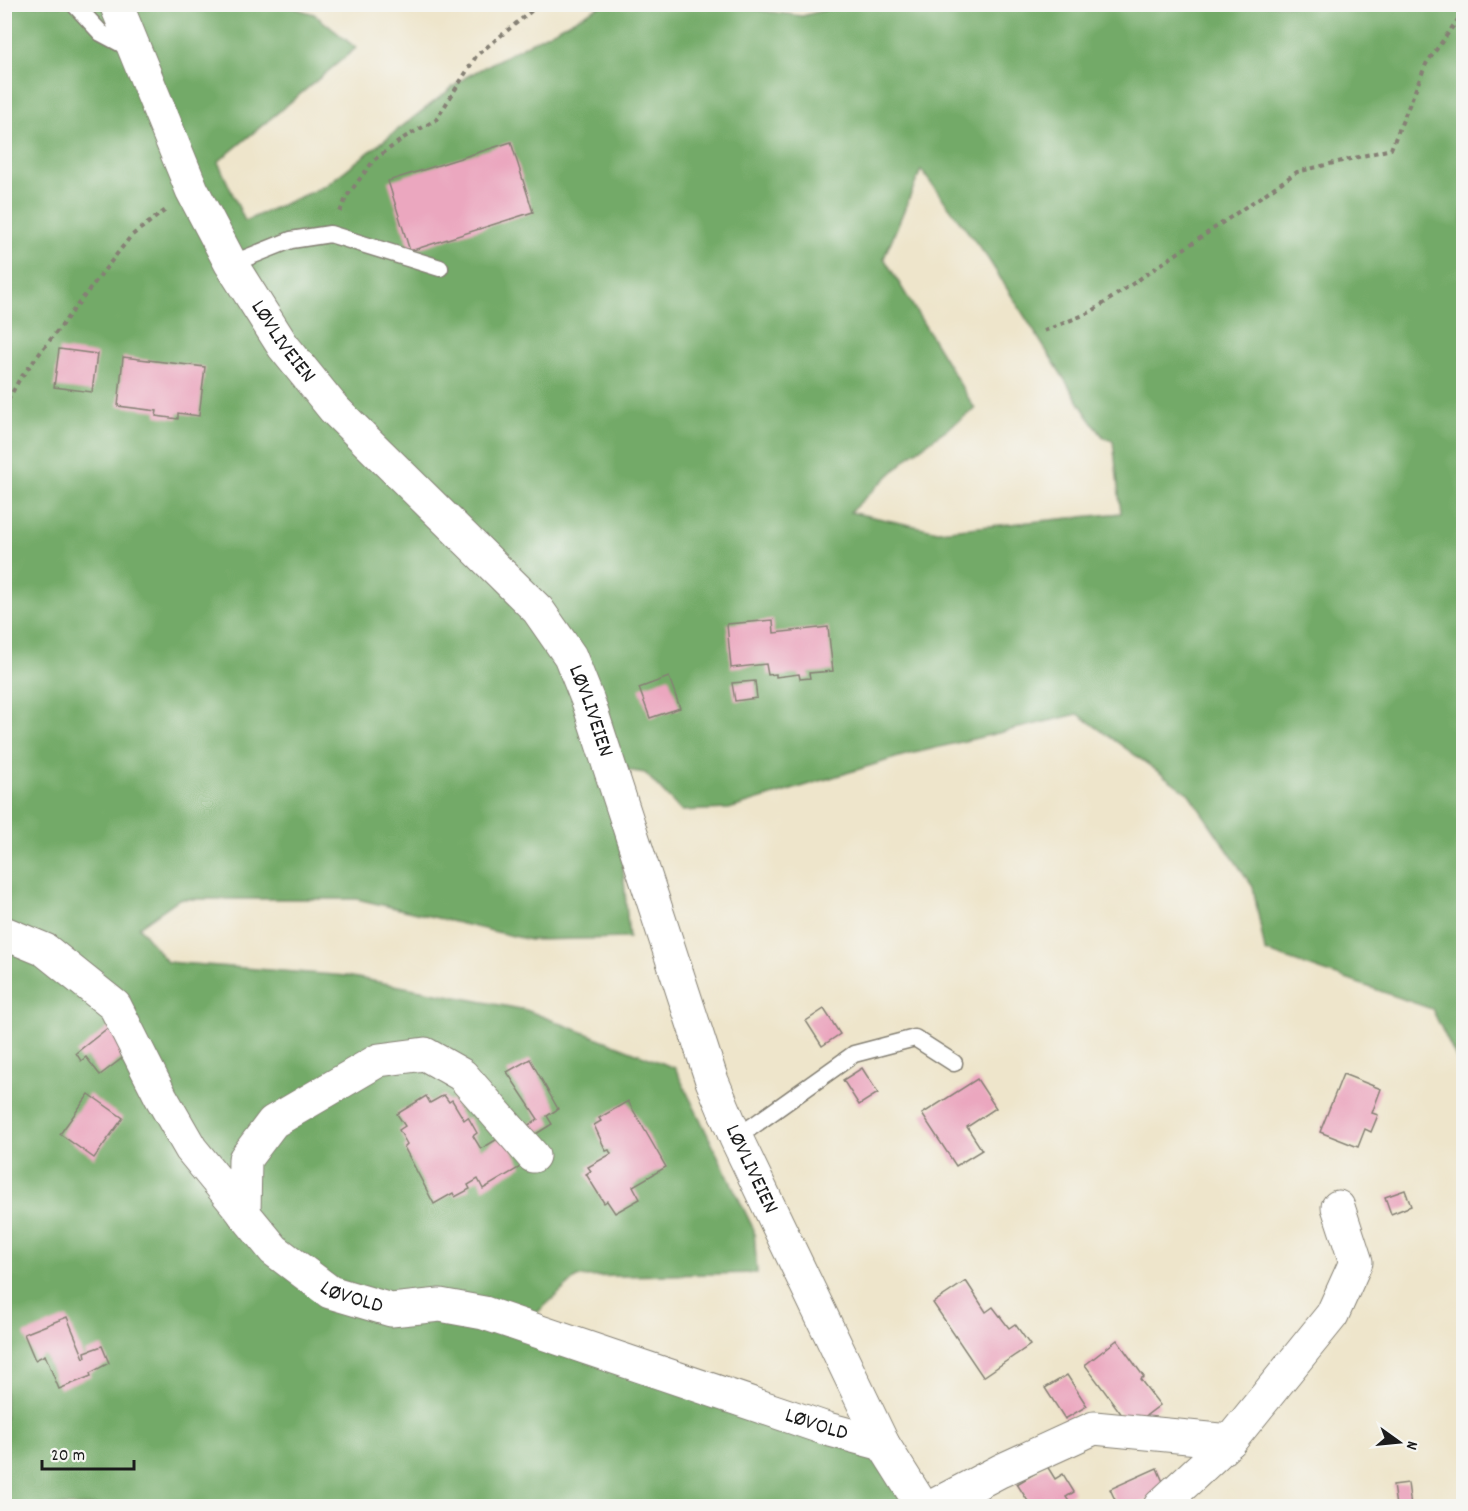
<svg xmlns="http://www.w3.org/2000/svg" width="1468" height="1511" font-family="Dekko,sans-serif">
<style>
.forest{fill:#73aa67;stroke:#486342;stroke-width:1.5;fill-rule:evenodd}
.building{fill:#eba7bf}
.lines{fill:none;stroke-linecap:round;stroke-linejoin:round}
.service-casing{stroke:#858074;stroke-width:19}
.minor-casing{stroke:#858074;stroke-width:35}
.secondary-casing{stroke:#858074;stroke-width:35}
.path{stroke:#858074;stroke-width:4;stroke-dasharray:4.5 4.5;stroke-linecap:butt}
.service{stroke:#fff;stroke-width:16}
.minor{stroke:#fff;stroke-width:33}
.secondary{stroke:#fff;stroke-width:33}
.labels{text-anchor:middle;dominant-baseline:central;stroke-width:6;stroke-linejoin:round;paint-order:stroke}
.street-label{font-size:22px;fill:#1c1c1c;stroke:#f6f6f2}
</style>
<rect width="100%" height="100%" fill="#f6f6f2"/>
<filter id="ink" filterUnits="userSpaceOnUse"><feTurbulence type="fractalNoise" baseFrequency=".0167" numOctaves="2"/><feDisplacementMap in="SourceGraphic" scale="12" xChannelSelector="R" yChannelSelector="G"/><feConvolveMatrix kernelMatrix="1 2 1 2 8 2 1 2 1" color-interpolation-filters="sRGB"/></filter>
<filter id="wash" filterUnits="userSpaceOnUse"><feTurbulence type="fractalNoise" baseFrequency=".008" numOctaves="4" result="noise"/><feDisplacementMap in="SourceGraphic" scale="24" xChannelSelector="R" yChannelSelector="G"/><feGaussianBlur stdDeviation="1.35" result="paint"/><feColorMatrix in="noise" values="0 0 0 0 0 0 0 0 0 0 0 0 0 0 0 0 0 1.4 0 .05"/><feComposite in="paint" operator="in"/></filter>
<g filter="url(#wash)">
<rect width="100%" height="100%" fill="#eee5cb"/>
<path class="forest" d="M715 4 802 16 847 4 1463 5V1072L1432 1009 1265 951 1253 887 1189 794 1078 714 902 756 729 809 681 811 645 773 600 766 622 856 629 938 530 940 357 899H179L139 927 167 962 347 976 526 1010 675 1068 754 1230 757 1273 577 1277 529 1320 872 1439 904 1506H5V932L14 935 4 913 5 5H284L314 14 356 48 218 162 245 221 325 186 466 77 602 5ZM921 170 987 257 1087 415 1104 438 1113 441 1121 513 938 531 850 512 912 454 975 409 884 258Z"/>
<g id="blocks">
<g class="building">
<polygon points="511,142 533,212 410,251 388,181"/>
<polygon points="59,349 97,354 92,392 54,387"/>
<polygon points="123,357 205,367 199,416 178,413 178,419 156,416 157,411 118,406"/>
<polygon points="773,620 774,633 828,627 833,671 809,673 810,678 800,679 799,674 776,677 776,674 768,675 766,664 731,668 727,624"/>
<polygon points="669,677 680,708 650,718 639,688"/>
<polygon points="755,681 757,698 735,701 732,683"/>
<polygon points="824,1009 840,1034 822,1046 806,1021"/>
<polygon points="109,1027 129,1053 100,1075 86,1057 81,1061 76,1053"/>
<polygon points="530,1059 558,1109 547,1116 552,1124 533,1136 527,1126 538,1119 507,1072"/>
<polygon points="862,1068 878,1093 859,1105 843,1080"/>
<polygon points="1343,1074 1381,1089 1372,1113 1378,1115 1371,1132 1365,1129 1358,1147 1320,1132"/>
<polygon points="977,1079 996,1108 967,1127 982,1150 956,1166 922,1114"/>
<polygon points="89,1094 123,1118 94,1158 60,1134"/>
<polygon points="444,1095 449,1102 452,1100 464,1120 468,1117 477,1133 473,1136 481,1149 504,1135 522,1166 483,1189 478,1179 468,1185 470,1189 455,1197 453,1193 434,1204 404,1147 407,1144 399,1130 405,1126 397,1114 426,1096 430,1103"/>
<polygon points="628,1101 666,1167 633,1186 640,1199 615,1213 607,1201 604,1203 586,1174 591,1171 588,1167 611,1154 609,1150 606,1151 594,1125 601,1121 599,1118"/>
<polygon points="1405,1190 1411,1206 1391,1214 1385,1197"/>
<polygon points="966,1281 986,1312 993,1307 1009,1328 1015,1324 1030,1345 983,1377 933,1303"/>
<polygon points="67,1317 84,1358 86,1357 85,1352 102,1346 109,1363 90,1373 91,1376 59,1389 45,1355 35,1360 24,1334"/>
<polygon points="1117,1340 1144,1377 1140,1379 1160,1405 1131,1427 1085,1365"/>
<polygon points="1067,1375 1087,1406 1065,1419 1045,1388"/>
<polygon points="1047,1466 1055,1479 1063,1474 1074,1492 1066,1497 1072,1506 1031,1506 1017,1484"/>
<polygon points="1157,1468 1167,1491 1133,1506 1118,1506 1110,1489"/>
<polygon points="1408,1483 1411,1506 1396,1506 1393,1485"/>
<polygon points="537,1501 541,1506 528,1506"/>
</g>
</g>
</g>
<g filter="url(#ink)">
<use href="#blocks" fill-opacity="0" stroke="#858074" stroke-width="1.5"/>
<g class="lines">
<g class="service-casing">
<g id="service">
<polyline points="74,4 101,33 131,49"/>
<polyline points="231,264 291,240 330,234 440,268"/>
<polyline points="736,1138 854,1054 915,1038 954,1063"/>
</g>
</g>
<g class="minor-casing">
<g id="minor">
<path id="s1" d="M4 933 45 950 115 1006 161 1097 191 1149 274 1250 330 1292 391 1310 440 1305 484 1313 827 1429 883 1444"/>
<polyline points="244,1214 245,1159 273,1122 379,1060 425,1054 462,1075 533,1156"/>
<polyline points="933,1506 1000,1471 1094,1428 1230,1441"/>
<polyline points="1160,1506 1230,1441 1332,1315 1356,1262 1338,1207"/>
</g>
</g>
<g class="secondary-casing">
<g id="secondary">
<path id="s2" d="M116 4 192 190 231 264 283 346 334 409 538 610 570 656 588 701 712 1081 736 1138 883 1444 922 1506"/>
</g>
</g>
<g class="path">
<polyline points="340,212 347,196 374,160 405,137 436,120 477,55 540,4"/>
<polyline points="1044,331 1091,312 1297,172 1391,149 1426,64 1464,11"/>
<polyline points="4,408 19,380 131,236 167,209"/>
</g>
<use href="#service" class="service"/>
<use href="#minor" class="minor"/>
<use href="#secondary" class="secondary"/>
</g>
</g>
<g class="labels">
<g class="street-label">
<text stroke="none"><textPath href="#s2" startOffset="378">LØVLIVEIEN</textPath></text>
<text stroke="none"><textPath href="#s2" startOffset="864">LØVLIVEIEN</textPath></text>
<text stroke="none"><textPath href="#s2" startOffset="1350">LØVLIVEIEN</textPath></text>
<text stroke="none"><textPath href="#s1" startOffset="519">LØVOLD</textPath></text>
<text stroke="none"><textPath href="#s1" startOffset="1005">LØVOLD</textPath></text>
</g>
</g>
<rect width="1468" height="1511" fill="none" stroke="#f6f6f2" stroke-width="24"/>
<g transform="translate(1399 1442) rotate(105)" stroke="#f6f6f2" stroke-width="4.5" paint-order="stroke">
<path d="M0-4.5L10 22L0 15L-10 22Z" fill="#1c1c1c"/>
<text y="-9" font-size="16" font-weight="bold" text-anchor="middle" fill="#1c1c1c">N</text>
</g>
<path d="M42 1460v9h92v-9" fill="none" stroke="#1c1c1c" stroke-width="3"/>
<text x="51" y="1460" font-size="18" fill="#1c1c1c" stroke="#f6f6f2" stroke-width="4.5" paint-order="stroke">20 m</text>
</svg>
